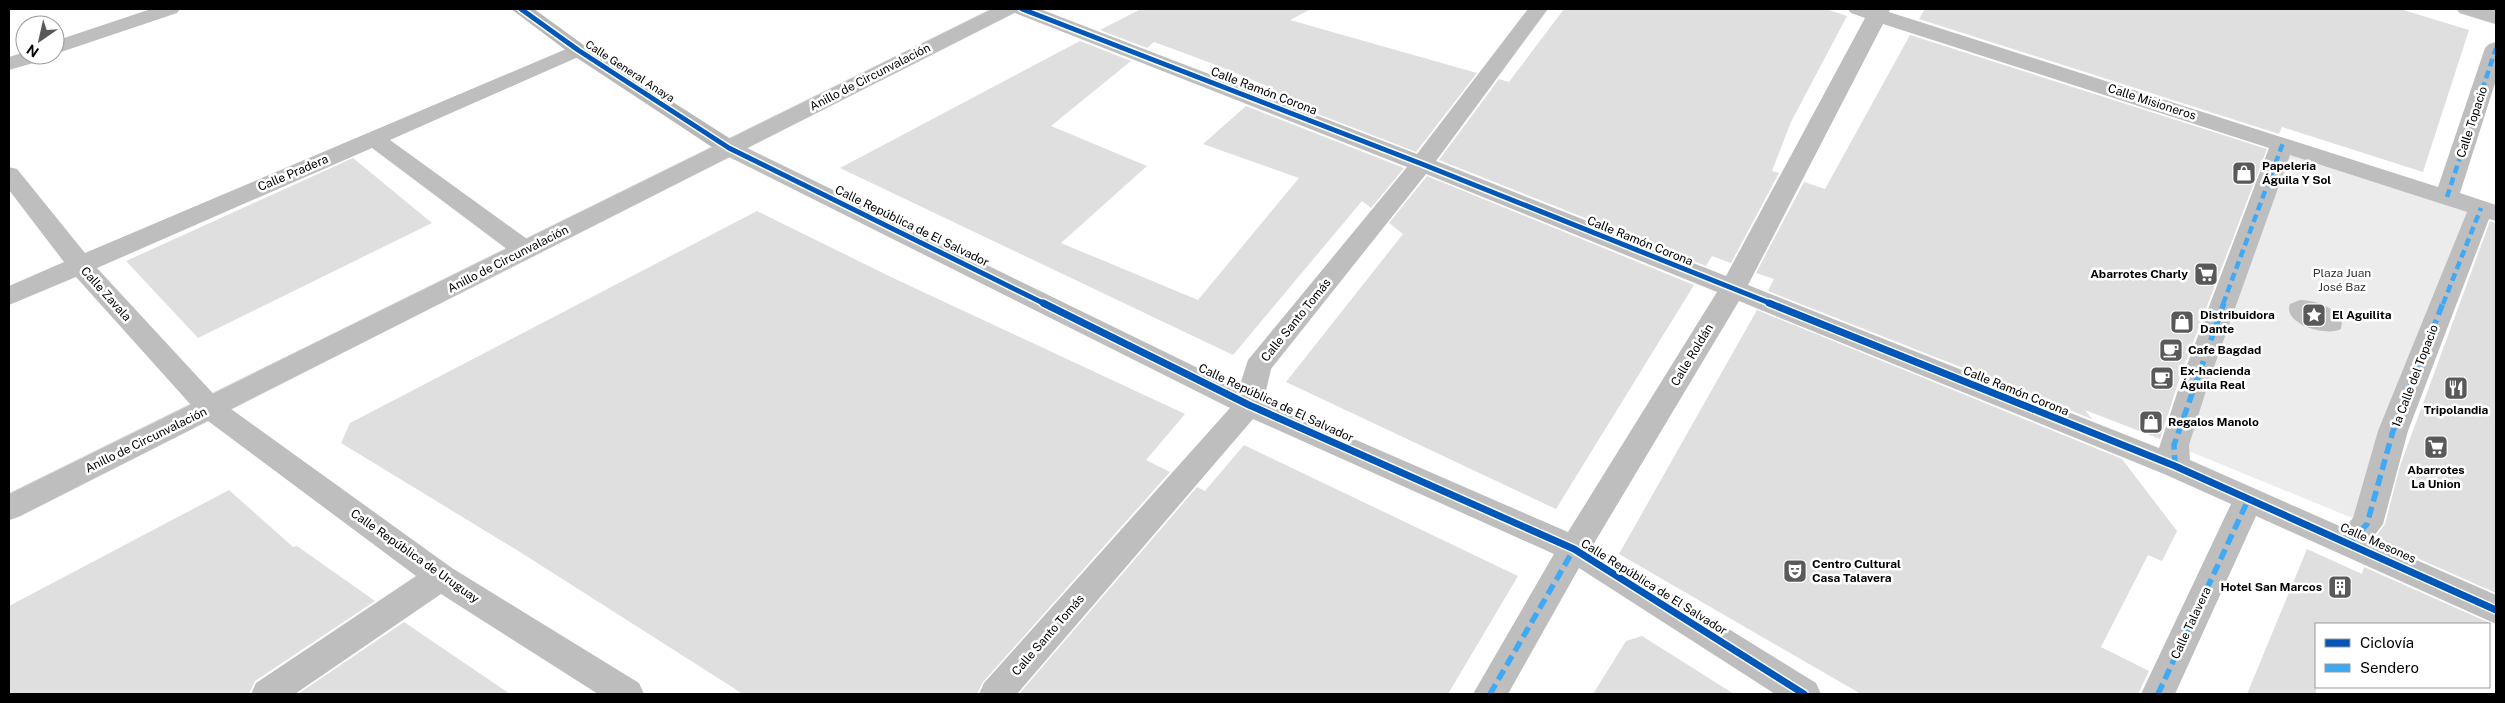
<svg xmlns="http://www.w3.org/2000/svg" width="2505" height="703" font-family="'Public Sans',sans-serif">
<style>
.green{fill:#ececec}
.water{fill:#bfbfbf}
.building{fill:#dfdfdf}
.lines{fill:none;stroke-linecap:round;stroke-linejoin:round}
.primary-casing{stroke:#dbdbdb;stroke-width:1}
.street{fill:#bebebe;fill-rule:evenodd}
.secondary{fill:#b8b8b8;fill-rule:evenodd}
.primary{fill:#bebebe;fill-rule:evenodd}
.quiet-far1{stroke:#3fa9f5;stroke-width:4.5;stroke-dasharray:8 4.5;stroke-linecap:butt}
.quiet{stroke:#3fa9f5;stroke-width:5.5;stroke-dasharray:11 5.5;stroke-linecap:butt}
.cycleway-far1-casing{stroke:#fff;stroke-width:8}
.cycleway-casing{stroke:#fff;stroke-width:10}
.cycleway-far1{stroke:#0057b8;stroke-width:5}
.cycleway{stroke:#0057b8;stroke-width:7}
.labels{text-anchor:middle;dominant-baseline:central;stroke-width:5;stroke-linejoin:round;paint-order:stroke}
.far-street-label{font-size:11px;fill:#000;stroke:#fff}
.street-label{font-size:12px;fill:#000;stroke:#fff}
.poi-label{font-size:12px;font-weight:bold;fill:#000;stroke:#fff;text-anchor:start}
.park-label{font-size:12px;fill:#333;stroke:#fff}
</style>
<rect width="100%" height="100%" fill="#fff"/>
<polygon class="green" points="2280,149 2478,216 2367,524 2174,445"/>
<path class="water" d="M2300 300C2317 301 2332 306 2342 320L2341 329C2327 337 2282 324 2290 304Z"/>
<g class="building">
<polygon points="1141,9 1311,9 1290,20 1477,73 1416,152 1261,92 1267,86 1211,63 1154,42 1147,48 1100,30"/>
<polygon points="1564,9 1826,9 1847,16 1791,122 1772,171 1779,173 1731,263 1712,256 1706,266 1439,160 1499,79 1509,82"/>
<polygon points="1925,9 2400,9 2469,30 2423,172 2282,127 2279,134 1919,19"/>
<polygon points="1910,35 2267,149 2180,377 2160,439 2085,410 2092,419 1768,291 1774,279 1756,273 1804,182 1825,189"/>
<polygon points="1080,41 1131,61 1051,126 1147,166 1061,243 1198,300 1299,178 1203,144 1246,106 1404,168 1371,208 1362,201 1233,355 840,168"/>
<polygon points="353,158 432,223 198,338 126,261"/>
<polygon points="1427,176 1694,285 1556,509 1286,382 1403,234 1389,223"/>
<polygon points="757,211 891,277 1185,414 1146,460 1170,472 983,682 977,694 743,694 520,552 341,443 350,423"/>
<polygon points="2490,221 2496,223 2496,593 2374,539 2385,524 2400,466"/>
<polygon points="1757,310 2122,459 2177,531 2162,561 2148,555 2101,647 2149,671 2138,694 1861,694 1619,554"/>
<polygon points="1244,445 1518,576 1448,694 1019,694 1197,487 1205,491"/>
<polygon points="229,490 293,547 297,546 375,601 255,681 249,694 9,694 9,606"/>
<polygon points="2307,549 2362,574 2364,567 2492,624 2316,624 2316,694 2247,694"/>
<polygon points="404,622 510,694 298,694"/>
<polygon points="1642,636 1734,694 1593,694 1626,641"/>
</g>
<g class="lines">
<g class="primary-casing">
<g id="primary">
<polygon points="992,9 1017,9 1014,13 20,516 9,520 9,494"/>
<polygon points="2457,9 2487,9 2496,11 2496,24 2460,13"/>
</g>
</g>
<g class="street">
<polygon points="151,9 180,9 177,13 55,54 55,41"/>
<path d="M1012 9H1040L1417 154 1528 9H1548L1436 161 1726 276 1865 18 1851 13 1848 9H1890L1889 12 2438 187 2485 48 2489 44 2496 42V80L2460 193 2496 205V221L2489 219 2408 431 2383 524 2371 540 2496 595V624L2256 516 2175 694H2141L2231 504 2164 474 1739 301 1593 545 1816 683 1821 694H1775L1579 568 1508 694H1473L1554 554 1253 419 1017 694H979L984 683 1230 408 721 153 717 148 721 143 729 141 737 143 1239 388 1248 360 1407 167 1015 13ZM1883 24 2269 148 2182 378 2159 448 1748 285ZM2290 155 2467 212 2378 431 2353 518 2344 528 2190 460 2189 445 2210 378ZM1426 174 1717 292 1568 532 1264 400 1271 369Z"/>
<polygon points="578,44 585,46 589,50 585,54 390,140 534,244 538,250 534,256 525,258 516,256 372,148 97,268 220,401 452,568 639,683 644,694 598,694 441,594 295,694 251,694 256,683 416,576 200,415 76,277 9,305 9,286 64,262 9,190 9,167 17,169 85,253"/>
<polygon points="25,52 25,55 47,55 44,60 9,70 9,57"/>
</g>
<polygon class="secondary" points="511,9 534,9 585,46 737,143 741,148 737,153 729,155 721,153 571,54"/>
<use href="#primary" class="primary"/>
<g class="quiet-far1">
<polyline points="2447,197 2496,48"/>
<polyline points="2223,304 2283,143"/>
<polyline points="2443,304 2481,208"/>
</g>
<g class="quiet">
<polyline points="2175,466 2174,445 2224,303"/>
<polyline points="2349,543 2367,524 2393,431 2443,303"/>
<polyline points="1490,694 1574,549"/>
<polyline points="2158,694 2249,498"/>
</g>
<g class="cycleway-far1-casing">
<g id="cycleway-far1">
<polyline points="521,9 578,50 729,148 1045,304"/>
<polyline points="1022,9 1422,164 1772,304"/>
</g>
</g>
<g class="cycleway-casing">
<g id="cycleway">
<polyline points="1043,303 1249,405 1574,549 1804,694"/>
<polyline points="1769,303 2175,466 2496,610"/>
</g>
</g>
<use href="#cycleway-far1" class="cycleway-far1"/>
<use href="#cycleway" class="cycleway"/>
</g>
<defs>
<g id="shop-square" transform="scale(1.25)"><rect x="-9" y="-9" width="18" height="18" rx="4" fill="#595959" stroke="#fff"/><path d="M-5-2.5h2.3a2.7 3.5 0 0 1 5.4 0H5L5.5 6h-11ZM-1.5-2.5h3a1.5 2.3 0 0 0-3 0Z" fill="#fff"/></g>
<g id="supermarket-square" transform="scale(1.25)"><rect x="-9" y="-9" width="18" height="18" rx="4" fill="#595959" stroke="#fff"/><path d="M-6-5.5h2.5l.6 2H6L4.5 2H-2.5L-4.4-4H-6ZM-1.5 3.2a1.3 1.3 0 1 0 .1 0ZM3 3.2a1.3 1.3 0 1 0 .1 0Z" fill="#fff"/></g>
<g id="sight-square" transform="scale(1.25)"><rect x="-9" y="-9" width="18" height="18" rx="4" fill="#595959" stroke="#fff"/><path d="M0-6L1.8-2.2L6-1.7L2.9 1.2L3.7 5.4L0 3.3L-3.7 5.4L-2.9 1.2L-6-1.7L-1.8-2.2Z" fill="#fff"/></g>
<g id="cafe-square" transform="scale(1.25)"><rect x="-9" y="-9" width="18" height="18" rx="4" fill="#595959" stroke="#fff"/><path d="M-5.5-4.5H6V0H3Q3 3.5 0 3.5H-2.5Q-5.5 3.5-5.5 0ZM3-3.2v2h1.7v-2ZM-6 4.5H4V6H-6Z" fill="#fff"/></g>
<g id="restaurant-square" transform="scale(1.25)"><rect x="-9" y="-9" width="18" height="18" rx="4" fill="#595959" stroke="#fff"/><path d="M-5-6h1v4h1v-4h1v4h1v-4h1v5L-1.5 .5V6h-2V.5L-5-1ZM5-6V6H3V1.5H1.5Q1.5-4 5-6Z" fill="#fff"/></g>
<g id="theatre-square" transform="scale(1.25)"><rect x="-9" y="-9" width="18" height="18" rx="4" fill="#595959" stroke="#fff"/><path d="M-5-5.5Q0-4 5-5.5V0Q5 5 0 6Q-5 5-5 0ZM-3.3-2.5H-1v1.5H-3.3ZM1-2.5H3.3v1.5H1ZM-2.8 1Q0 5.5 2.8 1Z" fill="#fff"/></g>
<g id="building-square" transform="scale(1.25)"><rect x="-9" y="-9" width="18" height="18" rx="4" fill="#595959" stroke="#fff"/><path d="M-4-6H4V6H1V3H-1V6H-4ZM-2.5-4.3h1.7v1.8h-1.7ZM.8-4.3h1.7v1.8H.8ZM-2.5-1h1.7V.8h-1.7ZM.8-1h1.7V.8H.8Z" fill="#fff"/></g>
</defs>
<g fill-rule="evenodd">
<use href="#shop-square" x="2244" y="173"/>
<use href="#supermarket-square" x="2206" y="274"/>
<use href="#sight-square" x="2314" y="315"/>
<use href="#shop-square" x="2182" y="322"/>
<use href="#cafe-square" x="2171" y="350"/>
<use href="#cafe-square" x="2162" y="378"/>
<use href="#restaurant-square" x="2456" y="388"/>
<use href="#shop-square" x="2151" y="422"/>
<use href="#supermarket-square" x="2436" y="447"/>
<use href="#theatre-square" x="1795" y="571"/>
<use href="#building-square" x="2340" y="587"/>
</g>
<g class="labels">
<g class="far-street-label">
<text transform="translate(630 71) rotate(33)">Calle General Anaya</text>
</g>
<g class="street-label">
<text transform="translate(870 77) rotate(-27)">Anillo de Circunvalación</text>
<text transform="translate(1264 91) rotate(21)">Calle Ramón Corona</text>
<text transform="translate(2152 102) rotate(18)">Calle Misioneros</text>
<text transform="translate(2472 122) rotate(-72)">Calle Topacio</text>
<text transform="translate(293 173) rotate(-23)">Calle Pradera</text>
<text transform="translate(912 226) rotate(26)">Calle República de El Salvador</text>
<text transform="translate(1640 241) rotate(22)">Calle Ramón Corona</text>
<text transform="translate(508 259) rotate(-27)">Anillo de Circunvalación</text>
<text transform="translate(106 294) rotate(48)">Calle Zavala</text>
<text transform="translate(1296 320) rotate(-51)">Calle Santo Tomás</text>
<text transform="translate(1692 355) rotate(-59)">Calle Roldán</text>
<text transform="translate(2415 376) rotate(-69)">1a Calle del Topacio</text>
<text transform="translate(2016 391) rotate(22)">Calle Ramón Corona</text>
<text transform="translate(1276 403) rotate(25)">Calle República de El Salvador</text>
<text transform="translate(146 440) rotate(-26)">Anillo de Circunvalación</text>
<text transform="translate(2378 543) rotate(24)">Calle Mesones</text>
<text transform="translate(415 556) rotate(35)">Calle República de Uruguay</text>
<text transform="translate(1654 587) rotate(32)">Calle República de El Salvador</text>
<text transform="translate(2191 623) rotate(-65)">Calle Talavera</text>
<text transform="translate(1048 635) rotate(-49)">Calle Santo Tomás</text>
</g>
<g class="poi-label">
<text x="2262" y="166">Papeleria<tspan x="2262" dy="14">Águila Y Sol</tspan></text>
<text x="2188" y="274" text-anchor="end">Abarrotes Charly</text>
<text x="2200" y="315">Distribuidora<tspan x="2200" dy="14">Dante</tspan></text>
<text x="2332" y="315">El Aguilita</text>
<text x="2188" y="350">Cafe Bagdad</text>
<text x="2180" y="371">Ex-hacienda<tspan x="2180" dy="14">Águila Real</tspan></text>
<text x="2456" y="410" text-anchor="middle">Tripolandia</text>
<text x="2168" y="422">Regalos Manolo</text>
<text x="2436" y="470" text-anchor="middle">Abarrotes<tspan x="2436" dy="14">La Union</tspan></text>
<text x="1812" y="564">Centro Cultural<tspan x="1812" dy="14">Casa Talavera</tspan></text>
<text x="2322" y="587" text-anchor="end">Hotel San Marcos</text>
</g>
<g class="park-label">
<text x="2342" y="273">Plaza Juan<tspan x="2342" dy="14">José Baz</tspan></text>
</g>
</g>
<rect width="2505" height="703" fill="none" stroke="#000000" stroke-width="20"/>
<rect x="2315" y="623" width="175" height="65" fill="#ffffff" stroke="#999999"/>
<rect x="2325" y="639" width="25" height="8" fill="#0057b8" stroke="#999999"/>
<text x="2360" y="648" font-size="15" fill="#000000">Ciclovía</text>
<rect x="2325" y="664" width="25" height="8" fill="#3fa9f5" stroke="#999999"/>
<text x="2360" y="673" font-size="15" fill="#000000">Sendero</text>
<g transform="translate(40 40) rotate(214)"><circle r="24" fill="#ffffff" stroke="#999999"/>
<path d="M0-4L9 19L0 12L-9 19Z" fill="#595959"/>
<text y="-8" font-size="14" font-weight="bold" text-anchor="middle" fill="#000000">N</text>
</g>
</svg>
